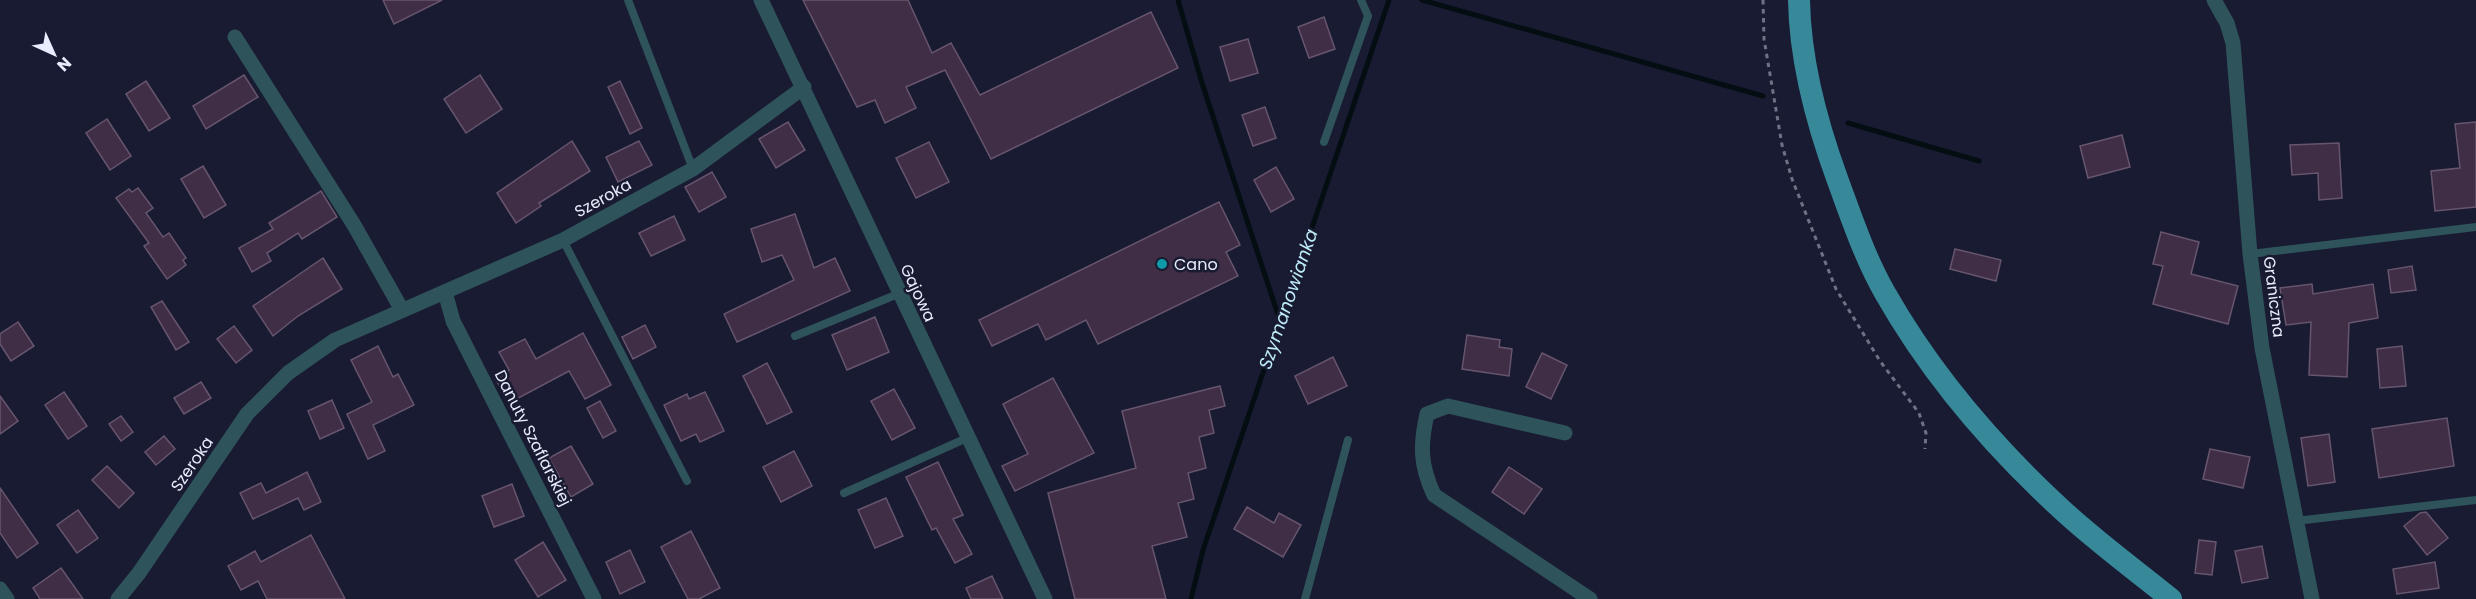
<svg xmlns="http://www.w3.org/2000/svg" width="2476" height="599" font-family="Poppins,sans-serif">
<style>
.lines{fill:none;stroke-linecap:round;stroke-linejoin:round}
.stream{stroke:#040e12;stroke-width:5}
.building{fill:#3f2e45;stroke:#67556e;stroke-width:1.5}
.path{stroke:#6f7286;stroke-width:3;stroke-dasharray:4.5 4.5;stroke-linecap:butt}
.service{stroke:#2f535b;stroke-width:8}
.minor{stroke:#2f535b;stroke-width:15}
.primary{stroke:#378899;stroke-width:22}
.culture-dot{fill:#0f9aa8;stroke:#181b32;stroke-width:2}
.labels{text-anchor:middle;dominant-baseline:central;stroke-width:5;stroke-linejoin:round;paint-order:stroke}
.street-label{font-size:16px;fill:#e9ecfc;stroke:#181b32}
.poi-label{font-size:16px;fill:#e9ecfc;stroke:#181b32;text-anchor:start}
.water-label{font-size:18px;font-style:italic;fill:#bfecfa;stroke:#181b32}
</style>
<rect width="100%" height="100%" fill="#181b32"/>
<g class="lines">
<g class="stream">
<polyline points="1178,0 1202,83 1280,321"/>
<polyline points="1422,0 1763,96"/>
<polyline points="1848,123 1979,161"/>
<polyline points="1191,599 1203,550 1389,0"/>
</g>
</g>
<g class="building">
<polygon points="383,0 442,0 394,24"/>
<polygon points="803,0 908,0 932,53 951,43 980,95 1151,12 1178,68 991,159 945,70 906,87 916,108 885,123 875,100 857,107"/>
<polygon points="1324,17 1335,49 1309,58 1298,27"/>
<polygon points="1248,39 1258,73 1230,81 1220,47"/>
<polygon points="244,75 258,97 206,129 193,106"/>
<polygon points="480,75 502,109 466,133 444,99"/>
<polygon points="146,81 170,118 149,131 126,94"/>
<polygon points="620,81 642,128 630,134 608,87"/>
<polygon points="1265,107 1276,138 1253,146 1242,115"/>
<polygon points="107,119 131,156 110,170 86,133"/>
<polygon points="788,122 805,150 776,168 759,139"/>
<polygon points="2476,122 2476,207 2435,211 2431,171 2460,168 2455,124"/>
<polygon points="2122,135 2130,167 2088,178 2080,146"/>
<polygon points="572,141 590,171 539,203 541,206 516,223 497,193"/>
<polygon points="639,141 652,165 618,182 606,157"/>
<polygon points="929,142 949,182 916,198 896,158"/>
<polygon points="2339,143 2342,198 2319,200 2318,173 2292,175 2290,145"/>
<polygon points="203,166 226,205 204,218 181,179"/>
<polygon points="1276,167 1294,199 1271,212 1254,180"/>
<polygon points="712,172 726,197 699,212 685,187"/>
<polygon points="138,188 153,208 146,213 163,237 169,233 186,258 183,260 186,265 167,279 144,246 149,243 116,198 129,189 132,192"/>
<polygon points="321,191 337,217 302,239 298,233 267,253 271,261 252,272 239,248 273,229 269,223"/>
<polygon points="1219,202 1240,245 1226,252 1238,276 1098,344 1086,320 1046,340 1038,324 992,346 979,320"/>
<polygon points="795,214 814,268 835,258 850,291 737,342 724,314 794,280 782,255 762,262 751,229"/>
<polygon points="674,216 685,240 651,256 639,233"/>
<polygon points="2161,232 2199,242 2191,274 2238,286 2228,324 2153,304 2163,266 2153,264"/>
<polygon points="1955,249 2001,260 1996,281 1950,269"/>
<polygon points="323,258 342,289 298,316 273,336 253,306"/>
<polygon points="2412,266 2416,290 2391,293 2388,270"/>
<polygon points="2312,284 2313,294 2373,284 2378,318 2349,323 2347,377 2309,375 2311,322 2286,325 2280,288"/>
<polygon points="162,301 189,342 176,350 151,307"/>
<polygon points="875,317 889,352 847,370 832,335"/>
<polygon points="18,322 34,346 11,361 0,344 0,334"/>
<polygon points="645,325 656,347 633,359 622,337"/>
<polygon points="234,326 252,350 236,363 217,339"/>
<polygon points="583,333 611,385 585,399 569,371 509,403 495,378 509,370 499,352 525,339 536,359"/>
<polygon points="1467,335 1500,340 1499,347 1512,349 1509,376 1462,369"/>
<polygon points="378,346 393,377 398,374 414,405 373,425 385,451 368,459 347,414 372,402 351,360"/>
<polygon points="2402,346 2406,386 2380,388 2377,349"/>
<polygon points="1542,353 1567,365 1551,399 1526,387"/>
<polygon points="1333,357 1347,386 1308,404 1295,376"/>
<polygon points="767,363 792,412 767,424 743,376"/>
<polygon points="1053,378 1094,453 1015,491 1002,466 1028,454 1003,404"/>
<polygon points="201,382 211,398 184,414 174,398"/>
<polygon points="1220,386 1225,406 1209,410 1214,433 1199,437 1206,468 1188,473 1194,499 1178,503 1187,537 1152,546 1166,599 1075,599 1048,493 1136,468 1122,411"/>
<polygon points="894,389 915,428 892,440 871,401"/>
<polygon points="64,392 87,426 68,439 45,405"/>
<polygon points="705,392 724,431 700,442 696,434 681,441 664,405 687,394 689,399"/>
<polygon points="0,396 18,421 0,434"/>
<polygon points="332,400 344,428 320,439 308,411"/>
<polygon points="600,401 616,431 603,438 587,408"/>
<polygon points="121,416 133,432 121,441 109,424"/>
<polygon points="2447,418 2454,466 2379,478 2372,429"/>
<polygon points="2329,434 2335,482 2308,486 2301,438"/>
<polygon points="164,436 175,449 156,465 145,452"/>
<polygon points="571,446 593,484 571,497 549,458"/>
<polygon points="2210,449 2250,457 2243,488 2203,479"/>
<polygon points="794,451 812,486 781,502 763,467"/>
<polygon points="938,462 963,515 953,519 972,554 955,563 936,528 932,530 906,477"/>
<polygon points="107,466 134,493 119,508 92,480"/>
<polygon points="1509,467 1542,489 1524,514 1492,492"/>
<polygon points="307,472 321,502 304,510 298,498 253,519 240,493 261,483 266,493"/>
<polygon points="512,484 524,516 494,527 482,496"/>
<polygon points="0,488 38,543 17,558 0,533"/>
<polygon points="886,498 903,536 875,548 858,510"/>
<polygon points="1247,507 1274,523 1279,513 1301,525 1283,557 1234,529"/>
<polygon points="78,510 98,538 77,553 57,525"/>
<polygon points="2426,512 2448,538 2427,555 2404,526 2420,513"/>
<polygon points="691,531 720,588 699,599 688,599 661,547"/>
<polygon points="311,535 345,599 267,599 258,581 241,590 228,566 255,551 261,562"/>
<polygon points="2199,540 2216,542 2212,575 2195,573"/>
<polygon points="543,542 566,580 538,597 515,560"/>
<polygon points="2262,546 2268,578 2242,583 2235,551"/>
<polygon points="630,550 645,582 620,594 606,562"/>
<polygon points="2435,562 2439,588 2397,594 2393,569"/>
<polygon points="61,568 83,599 40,599 33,588"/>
<polygon points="992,576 1003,599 971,599 966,588"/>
</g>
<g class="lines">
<polyline class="path" points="1763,0 1764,39 1782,145 1792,179 1836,289 1880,361 1919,413 1926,433 1925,449"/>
<g class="service">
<polyline points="628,0 693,169"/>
<polyline points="1324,142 1368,16 1361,0"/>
<polyline points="563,240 687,481"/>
<polyline points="2250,254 2476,227"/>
<polyline points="795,336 898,294"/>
<polyline points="844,493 967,438"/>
<polyline points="2296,521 2476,500"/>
<polyline points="1305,599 1348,440"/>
</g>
<g class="minor">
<polyline points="761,0 1045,599"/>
<polyline points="2214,0 2227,23 2233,43 2250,254 2262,348 2312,599"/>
<polyline points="235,37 354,225 402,310"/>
<polyline points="445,292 453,321 594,599"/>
<path d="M1565 433 1448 406 1427 414C1420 445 1420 465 1434 495L1590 599"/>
<polyline points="0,589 7,599"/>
<polyline points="118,599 139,573 247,414 288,373 335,340 563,240 693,169 804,87"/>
</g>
<path class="primary" d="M1799 0C1800 61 1817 124 1838 181 1852 219 1865 258 1885 293 1931 374 1992 445 2059 507 2094 540 2134 569 2171 599"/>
</g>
<circle class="culture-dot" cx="1162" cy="264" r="6"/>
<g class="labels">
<g class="street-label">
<text transform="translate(603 198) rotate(-29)">Szeroka</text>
<text transform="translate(918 293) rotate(65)">Gajowa</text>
<text transform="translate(2274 297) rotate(83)">Graniczna</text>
<text transform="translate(533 438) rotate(63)">Danuty Szaflarskiej</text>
<text transform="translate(192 464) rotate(-56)">Szeroka</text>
</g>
<g class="poi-label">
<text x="1174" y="264">Cano</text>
</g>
<g class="water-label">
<text transform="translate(1288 299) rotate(-71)">Szymanowianka</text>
</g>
</g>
<g transform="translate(54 54) rotate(135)" stroke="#181b32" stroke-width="4.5" paint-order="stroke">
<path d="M0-4.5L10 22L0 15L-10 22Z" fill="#e9ecfc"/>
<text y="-9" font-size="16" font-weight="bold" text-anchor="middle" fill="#e9ecfc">N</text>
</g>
</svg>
